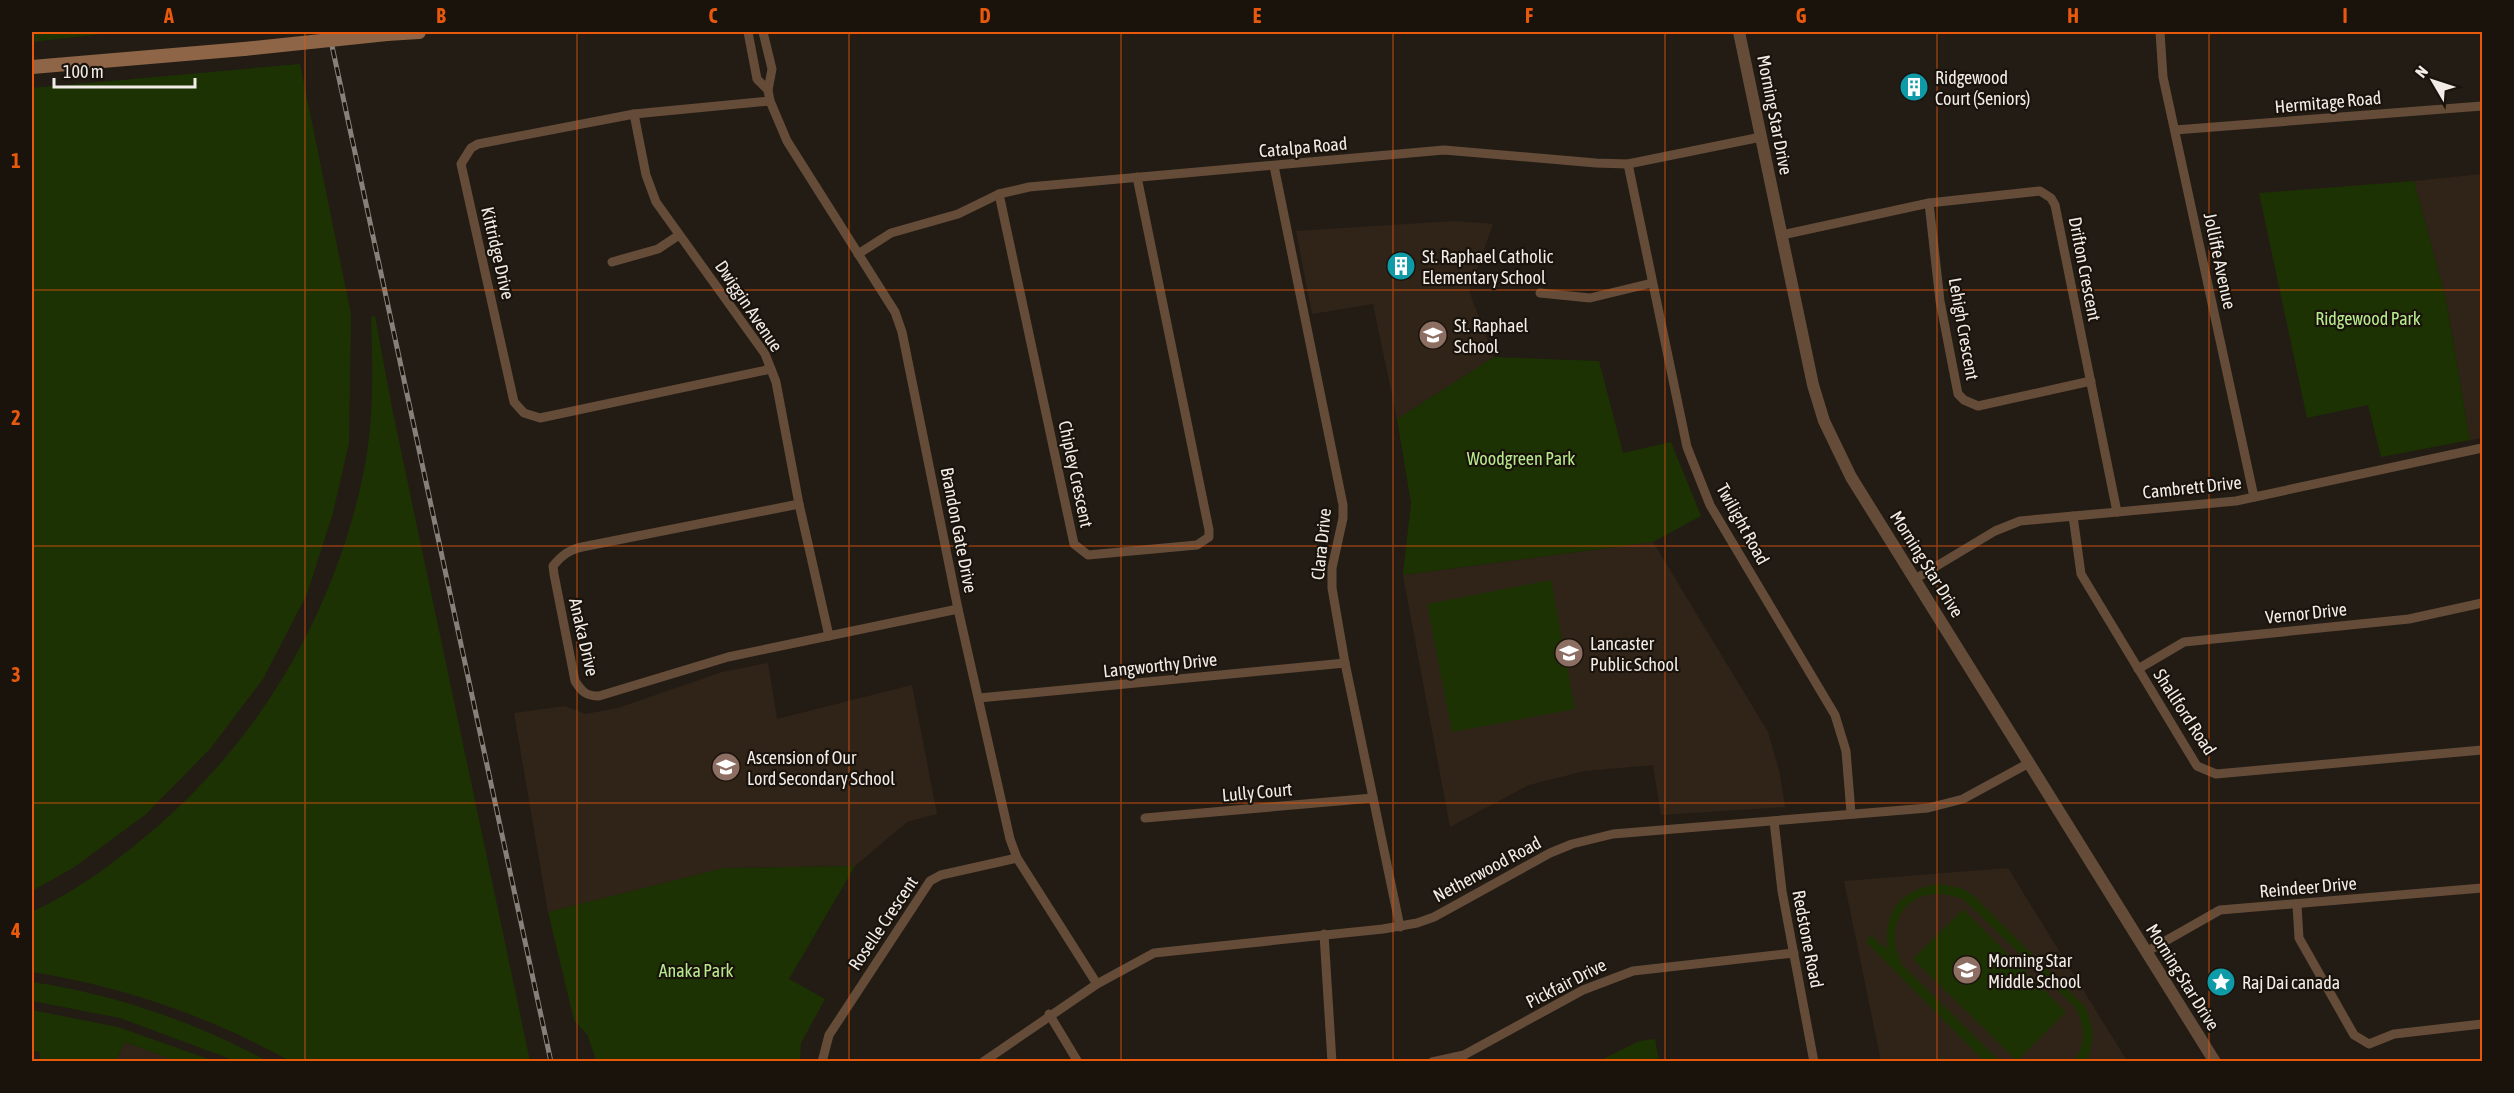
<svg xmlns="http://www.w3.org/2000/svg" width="2514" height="1093" font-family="'Asap Condensed',sans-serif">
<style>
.built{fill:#302418}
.green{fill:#1c3203}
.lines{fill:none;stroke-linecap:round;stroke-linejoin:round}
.minor{stroke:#654c38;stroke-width:9}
.tertiary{stroke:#654c38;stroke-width:12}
.secondary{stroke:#8e6546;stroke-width:14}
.rail-casing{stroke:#86807a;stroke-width:5}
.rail{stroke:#1a130c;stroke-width:3;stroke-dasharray:9;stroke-linecap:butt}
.secondary-bridge{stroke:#8e6546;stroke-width:14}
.grid{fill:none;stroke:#e8590c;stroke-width:1.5;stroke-opacity:0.55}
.labels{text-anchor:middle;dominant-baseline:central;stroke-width:4.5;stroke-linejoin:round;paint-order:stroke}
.poi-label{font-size:18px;fill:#f1ece7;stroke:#1a130c;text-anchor:start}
.street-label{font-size:18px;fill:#f1ece7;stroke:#1a130c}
.park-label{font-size:18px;fill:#b7eb8d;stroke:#1a130c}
.neatline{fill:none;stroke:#e8590c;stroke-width:2}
.grid-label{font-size:20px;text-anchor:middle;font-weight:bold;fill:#e8590c}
</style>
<rect width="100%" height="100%" fill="#231c15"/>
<g class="built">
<polygon points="2482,174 2482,438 2470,440 2446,299 2414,181"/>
<polygon points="1454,221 1493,224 1469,291 1494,357 1397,419 1373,304 1312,314 1296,231"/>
<polygon points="1653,542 1768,732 1780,774 1785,807 1661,815 1653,765 1585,771 1529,785 1450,827 1403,575"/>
<polygon points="768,663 777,719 912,685 937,814 907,822 855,866 724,868 548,912 514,713 565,706 585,714 618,708 722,672"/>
<polygon points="2008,868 2127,1061 1881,1061 1844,881"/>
<polygon points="125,1042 176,1061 116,1062"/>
</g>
<g class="green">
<polygon points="32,32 119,32 32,42"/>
<polygon points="300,64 351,314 349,443 333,513 307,594 263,679 210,749 145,815 73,868 32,891 32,88"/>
<polygon points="2414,181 2446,299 2470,440 2381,457 2368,405 2307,418 2259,193"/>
<path d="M375 316 392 408 530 1061H290C209 1016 124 987 32 972V912C73 893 110 866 145 837 255 746 331 621 362 480 374 427 373 371 371 317Z"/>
<polygon points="1494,357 1599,361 1623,453 1671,442 1701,516 1653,542 1403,575 1411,503 1397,419"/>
<polygon points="1551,580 1575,709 1452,732 1427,604"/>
<polygon points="855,866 789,979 825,999 801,1043 800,1061 596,1061 588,1036 574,1020 548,912 724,868"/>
<path d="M1938 884 1964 889 1976 898 2085 1007C2093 1024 2096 1043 2086 1061H2075C2086 1042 2085 1027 2075 1007L1964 900C1916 879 1879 917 1902 965L2000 1061H1984L1866 942 1871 935 1887 950C1885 910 1898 891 1938 884Z"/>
<polygon points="1963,909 2066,1012 2017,1061 1913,959"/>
<path d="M32 982C110 993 198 1023 267 1061H236L120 1018 32 1001Z"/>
<polygon points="32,1010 118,1027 214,1061 176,1061 125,1042 116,1061 41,1061 39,1051 32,1052"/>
<polygon points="1655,1039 1659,1061 1599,1061 1639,1041"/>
</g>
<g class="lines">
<g class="minor">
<polyline points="748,32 757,79 768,90"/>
<polyline points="763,32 772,69 768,90 770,101 787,141 895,312 902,332 958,609 1010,839 1017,858 1097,984"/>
<polyline points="2160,32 2163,77 2254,497"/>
<polyline points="770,101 634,114 478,144 471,148 461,164 514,402 524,413 540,418 771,369"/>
<polyline points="634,114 646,175 656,202 765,354 776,382 799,504 829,636"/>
<polyline points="2175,130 2482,106"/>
<polyline points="1628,164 1687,447 1710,505 1835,715 1846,751 1851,813"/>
<polyline points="1274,166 1343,505 1343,518 1332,568 1332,588 1345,663 1400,927"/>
<polyline points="999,194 1074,544 1088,555 1197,545 1209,537 1209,530 1137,177"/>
<polyline points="1929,203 1940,301 1958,394 1964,400 1978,406 2091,381"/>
<polyline points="1782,235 1929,203 2040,191 2051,198 2055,205 2117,512"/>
<polyline points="858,254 891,233 958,214 999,194 1029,187 1444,150 1596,163 1628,164 1761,137"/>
<polyline points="612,262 658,249 679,235"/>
<polyline points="1540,293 1590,298 1652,283"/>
<path d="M799 504 582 547C569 550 562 555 553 566L554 574 575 681C582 692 586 696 599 696L728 657 958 609"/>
<polyline points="2073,516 2081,574 2197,766 2216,774 2482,750"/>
<polyline points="1915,579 1995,531 2020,521 2236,501 2482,448"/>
<polyline points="2138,669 2184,642 2409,619 2482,603"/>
<polyline points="979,698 1345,663"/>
<polyline points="1145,818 1373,798"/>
<polyline points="1774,821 1782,891 1814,1062"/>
<polyline points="2297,905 2299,938 2354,1035 2369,1044 2394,1034 2482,1024"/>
<polyline points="1324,934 1332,1062"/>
<polyline points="2146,952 2220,910 2482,888"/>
<polyline points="1049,1014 1078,1062"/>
<polyline points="822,1062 829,1035 930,881 941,875 1017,858"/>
<polyline points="983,1062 1097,984 1154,953 1383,929 1417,923 1434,917 1550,853 1572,844 1613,834 1928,808 1963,799 2029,763"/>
<polyline points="1432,1062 1464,1055 1583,990 1633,971 1794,953"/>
</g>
<polyline class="tertiary" points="1739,32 1813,385 1824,421 1851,477 2215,1062"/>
<g class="secondary">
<polyline points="387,34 419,32"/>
<polyline points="32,67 244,49"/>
</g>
<g class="rail-casing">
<polyline id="rail" points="329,32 551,1062"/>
</g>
<use href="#rail" class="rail"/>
<polyline class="secondary-bridge" points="244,49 387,34"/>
</g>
<path class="grid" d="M305 32V1062M577 32V1062M849 32V1062M1121 32V1062M1393 32V1062M1665 32V1062M1937 32V1062M2209 32V1062M32 290H2482M32 546H2482M32 803H2482"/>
<defs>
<g id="building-disc" transform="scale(1.5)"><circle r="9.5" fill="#0f9aa8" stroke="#1a130c"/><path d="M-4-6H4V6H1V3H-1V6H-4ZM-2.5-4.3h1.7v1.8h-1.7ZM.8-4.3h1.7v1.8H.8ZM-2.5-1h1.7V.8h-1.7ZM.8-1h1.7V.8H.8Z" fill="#fff"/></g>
<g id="school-disc" transform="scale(1.5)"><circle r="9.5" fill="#8d6e63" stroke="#1a130c"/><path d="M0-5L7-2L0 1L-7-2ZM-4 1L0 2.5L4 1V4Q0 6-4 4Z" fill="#fff"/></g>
<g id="sight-disc" transform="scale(1.5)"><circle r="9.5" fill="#0f9aa8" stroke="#1a130c"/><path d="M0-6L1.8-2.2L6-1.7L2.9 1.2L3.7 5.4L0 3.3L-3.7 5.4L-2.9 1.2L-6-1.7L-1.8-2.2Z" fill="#fff"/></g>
</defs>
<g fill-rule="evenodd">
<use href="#building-disc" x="1914" y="87"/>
<use href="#building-disc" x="1401" y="266"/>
<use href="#school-disc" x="1433" y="335"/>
<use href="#school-disc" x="1569" y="653"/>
<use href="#school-disc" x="726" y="767"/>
<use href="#school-disc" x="1967" y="970"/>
<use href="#sight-disc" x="2221" y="982"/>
</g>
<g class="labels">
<g class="poi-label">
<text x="1935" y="77">Ridgewood<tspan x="1935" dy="21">Court (Seniors)</tspan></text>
<text x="1422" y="256">St. Raphael Catholic<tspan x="1422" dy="21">Elementary School</tspan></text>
<text x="1454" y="325">St. Raphael<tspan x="1454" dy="21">School</tspan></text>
<text x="1590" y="643">Lancaster<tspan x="1590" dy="21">Public School</tspan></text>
<text x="747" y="757">Ascension of Our<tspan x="747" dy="21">Lord Secondary School</tspan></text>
<text x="1988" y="960">Morning Star<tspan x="1988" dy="21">Middle School</tspan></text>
<text x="2242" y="982">Raj Dai canada</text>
</g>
<g class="street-label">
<text transform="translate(2328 102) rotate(-5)">Hermitage Road</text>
<text transform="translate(1775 115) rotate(79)">Morning Star Drive</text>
<text transform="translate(1303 147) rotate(-5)">Catalpa Road</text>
<text transform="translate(498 253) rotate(77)">Kittridge Drive</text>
<text transform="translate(2220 261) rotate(78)">Jolliffe Avenue</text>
<text transform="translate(2085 269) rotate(79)">Drifton Crescent</text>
<text transform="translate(749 306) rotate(56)">Dwiggin Avenue</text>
<text transform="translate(1964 329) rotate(80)">Lehigh Crescent</text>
<text transform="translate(1076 474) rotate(78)">Chipley Crescent</text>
<text transform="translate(2192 487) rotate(-6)">Cambrett Drive</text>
<text transform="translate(1743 524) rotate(61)">Twilight Road</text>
<text transform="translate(959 530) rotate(79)">Brandon Gate Drive</text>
<text transform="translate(1321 544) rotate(-84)">Clara Drive</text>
<text transform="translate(1927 564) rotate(58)">Morning Star Drive</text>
<text transform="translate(2306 613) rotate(-6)">Vernor Drive</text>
<text transform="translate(584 637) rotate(77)">Anaka Drive</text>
<text transform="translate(1160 665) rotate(-6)">Langworthy Drive</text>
<text transform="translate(2185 712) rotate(57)">Shallford Road</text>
<text transform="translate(1257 792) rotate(-5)">Lully Court</text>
<text transform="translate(1487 869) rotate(-28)">Netherwood Road</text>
<text transform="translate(2308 887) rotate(-5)">Reindeer Drive</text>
<text transform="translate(883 923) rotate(-56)">Roselle Crescent</text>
<text transform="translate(1808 939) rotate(79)">Redstone Road</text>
<text transform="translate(2183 977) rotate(58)">Morning Star Drive</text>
<text transform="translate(1566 983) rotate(-27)">Pickfair Drive</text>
</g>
<g class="park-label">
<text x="2368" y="318">Ridgewood Park</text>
<text x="1521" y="458">Woodgreen Park</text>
<text x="696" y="970">Anaka Park</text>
</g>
</g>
<rect width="2514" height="1093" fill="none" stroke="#1a130c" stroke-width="66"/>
<g transform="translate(2433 81) rotate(309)" stroke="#1a130c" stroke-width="4.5" paint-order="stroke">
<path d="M0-4.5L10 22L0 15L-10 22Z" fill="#f1ece7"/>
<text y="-9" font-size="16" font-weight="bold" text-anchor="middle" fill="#f1ece7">N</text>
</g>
<path d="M54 78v9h141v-9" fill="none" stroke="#f1ece7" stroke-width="3"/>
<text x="63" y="78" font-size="18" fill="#f1ece7" stroke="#1a130c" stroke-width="4.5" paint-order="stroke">100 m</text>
<rect x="33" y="33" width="2448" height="1027" class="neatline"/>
<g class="grid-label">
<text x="169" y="23">A</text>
<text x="441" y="23">B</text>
<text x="713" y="23">C</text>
<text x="985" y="23">D</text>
<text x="1257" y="23">E</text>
<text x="1529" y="23">F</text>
<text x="1801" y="23">G</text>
<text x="2073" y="23">H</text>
<text x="2345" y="23">I</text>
<text x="16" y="168">1</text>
<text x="16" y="425">2</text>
<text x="16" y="682">3</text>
<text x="16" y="938">4</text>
</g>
</svg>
